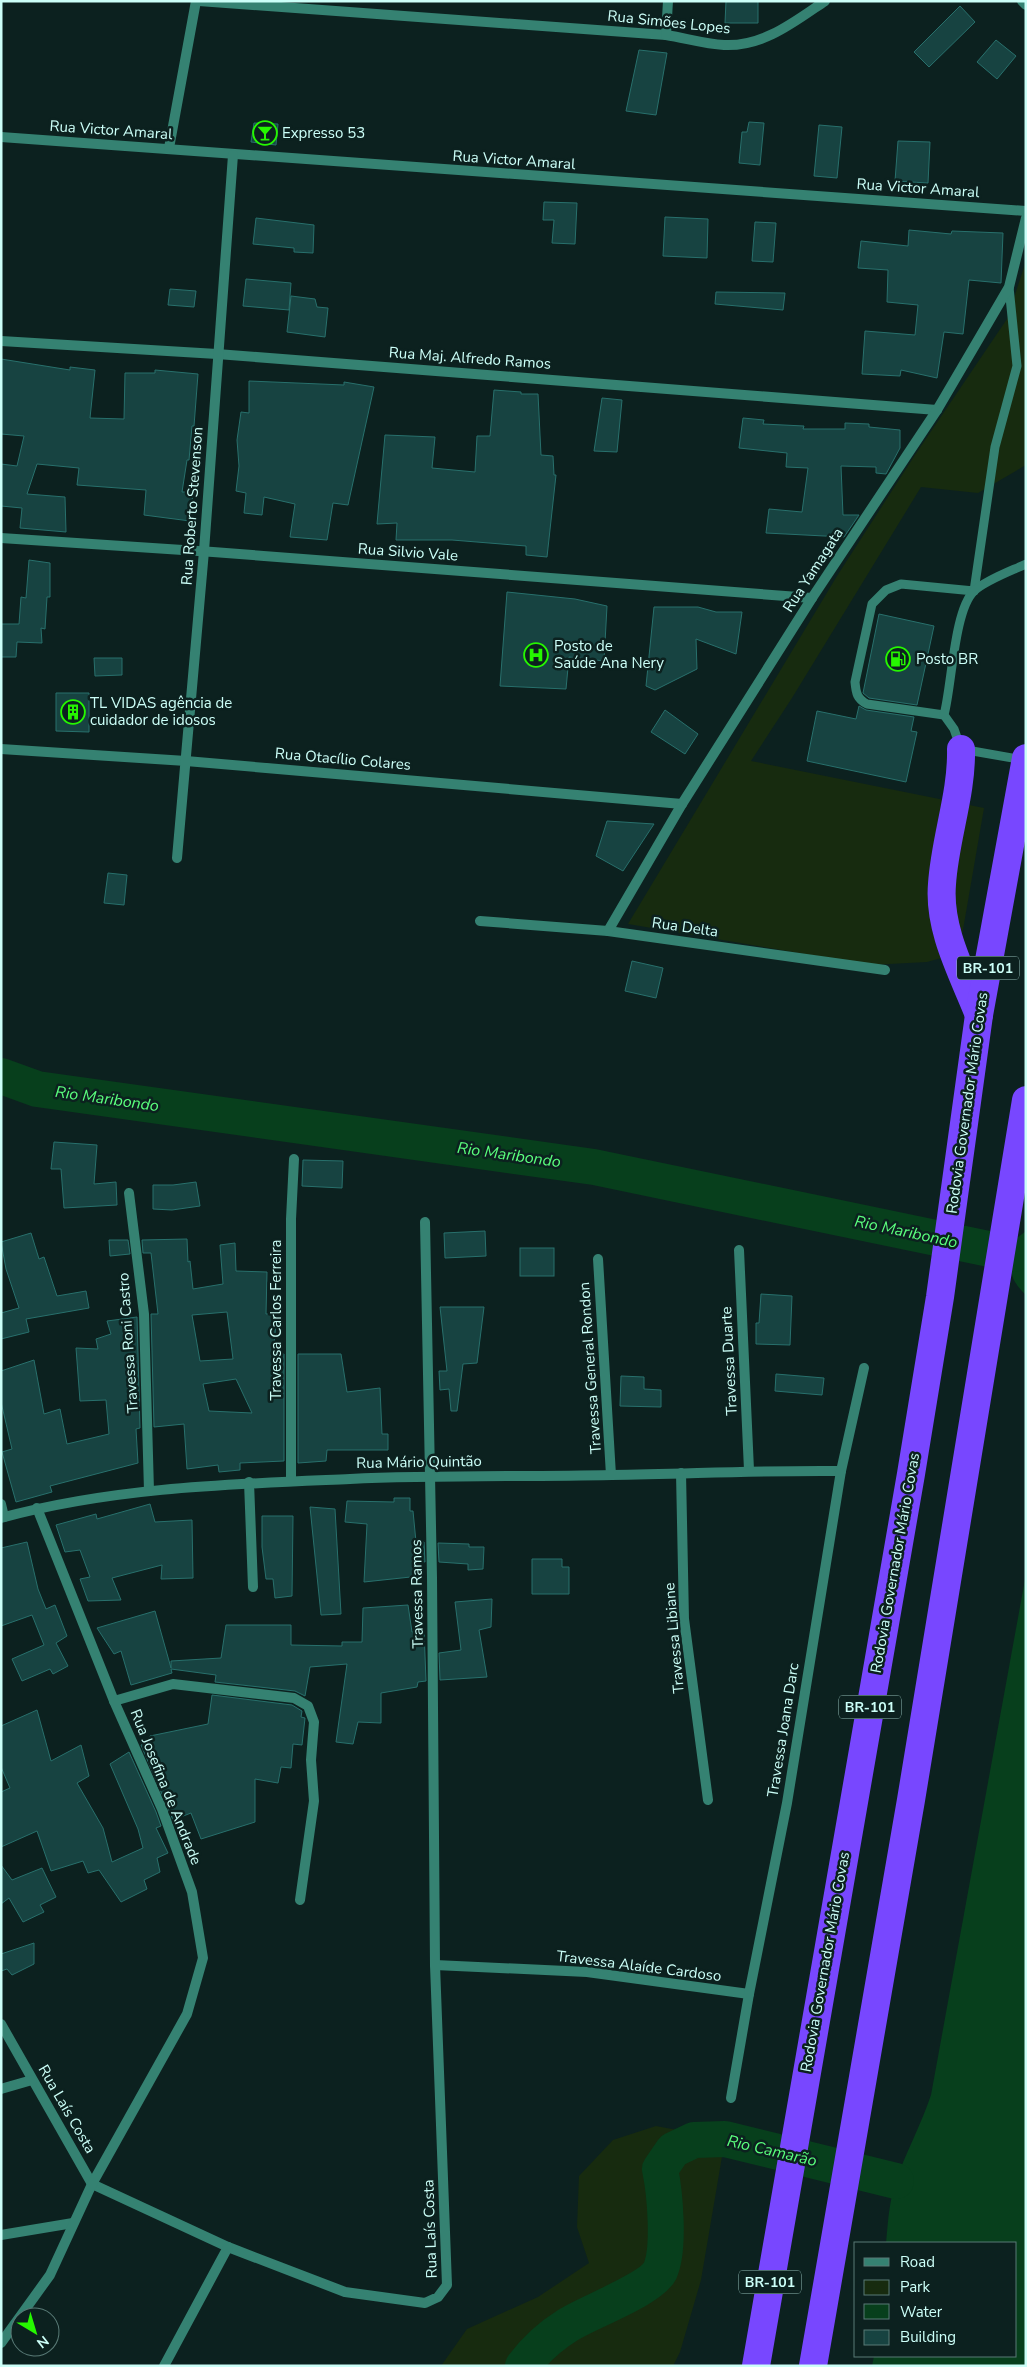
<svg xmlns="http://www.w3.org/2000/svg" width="1027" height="2367" font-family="'Nunito Sans',sans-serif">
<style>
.green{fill:#172b0f}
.water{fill:#073f1c}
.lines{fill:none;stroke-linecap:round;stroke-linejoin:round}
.river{stroke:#073f1c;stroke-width:36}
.building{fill:#174341;stroke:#28706c;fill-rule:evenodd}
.service{stroke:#358272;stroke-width:9}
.minor{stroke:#358272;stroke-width:10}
.tertiary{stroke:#358272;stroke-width:10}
.motorway{stroke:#7847ff;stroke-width:28}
.labels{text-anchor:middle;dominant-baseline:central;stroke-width:5;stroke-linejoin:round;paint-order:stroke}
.shield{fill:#0c211f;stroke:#92bcb7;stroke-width:1}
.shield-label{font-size:14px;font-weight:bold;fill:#ccfff8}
.street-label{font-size:15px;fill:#ccfff8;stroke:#0c211f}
.poi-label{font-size:15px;fill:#ccfff8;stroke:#0c211f;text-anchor:start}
.water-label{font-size:16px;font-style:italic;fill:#5aff7d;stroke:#0c211f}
</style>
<rect width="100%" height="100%" fill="#0c211f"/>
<g class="green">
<polygon points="1026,261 1026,465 978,493 921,487 792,698 751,761 984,808 959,953 927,962 870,965 628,924 837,576 915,455 1007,319"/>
<polygon points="656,2126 725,2139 701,2280 680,2352 673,2366 441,2366 467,2329 538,2297 589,2263 577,2227 579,2176 613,2140"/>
</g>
<g class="water">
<path d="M1026 1231V1295C1004 1274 1012 1266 1017 1238Z"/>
<path d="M1026 1574V2366H872L874 2356H1016V2243H886C888 2223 889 2201 896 2181 906 2152 921 2125 931 2095Z"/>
</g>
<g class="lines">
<g class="river">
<polyline points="1,1076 37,1089 594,1167 1013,1254"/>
<path d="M523 2366C535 2350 552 2335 568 2325 588 2312 650 2290 660 2271 670 2249 665 2193 660 2169L673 2150 694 2140 725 2139 896 2181"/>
</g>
</g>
<g class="building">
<polygon points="726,1 758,1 758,23 725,23"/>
<polygon points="960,6 975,22 929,67 914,52"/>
<polygon points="996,40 1016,56 997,79 977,62"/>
<polygon points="639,50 667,53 656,115 626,111"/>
<polygon points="749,122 764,123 760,165 739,163 742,132 747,132"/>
<polygon points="254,123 278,124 276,145 251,142"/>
<polygon points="819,125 842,127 837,178 814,176"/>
<polygon points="898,141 930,142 928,183 895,181"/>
<polygon points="544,202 577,203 575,244 552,243 554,220 543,220"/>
<polygon points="665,217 708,219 707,258 663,256"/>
<polygon points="256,218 314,225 313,253 294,252 294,248 253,244"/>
<polygon points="755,222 776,223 773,262 752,261"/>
<polygon points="909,230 951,234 952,231 1003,233 1001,283 969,280 963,334 944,332 937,378 901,370 900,376 862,374 865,331 915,335 918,305 887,302 888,270 858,268 861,241 908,246"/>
<polygon points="246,279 291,283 289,310 243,306"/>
<polygon points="170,289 196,291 194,307 168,305"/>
<polygon points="716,292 785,293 783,310 715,304"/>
<polygon points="291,296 315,299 317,307 328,308 325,337 287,332"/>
<polygon points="1,359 70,370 70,367 95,370 90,418 124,419 125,373 155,373 155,370 198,374 194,426 192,426 189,460 187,460 182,492 193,492 190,521 144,515 146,490 77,485 79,468 37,464 27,494 65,497 66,532 20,528 22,508 1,506 1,464 17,466 24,436 1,434"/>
<polygon points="249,381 344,385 344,382 374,387 348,505 333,503 327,540 290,537 295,504 264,497 262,515 244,513 246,493 236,491 239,466 237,440 241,412 249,413"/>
<polygon points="494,390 521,392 521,394 538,394 541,455 553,456 554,475 556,475 547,557 526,555 526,546 452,540 396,540 397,523 377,524 385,435 435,437 432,468 475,472 477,436 490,436"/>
<polygon points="602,398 622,400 617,452 594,451"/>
<polygon points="743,418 764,420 763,424 804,426 803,429 845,429 845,423 869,424 869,427 900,430 900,448 886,474 876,473 876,467 841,466 843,515 859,515 844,537 766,533 769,509 802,512 808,468 786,467 787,453 739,448"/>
<polygon points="29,560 50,563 50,597 47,597 45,629 41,628 42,643 17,642 16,657 1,657 1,624 19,624 21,597 26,598"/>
<polygon points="507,592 575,599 607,606 604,661 569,657 566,689 500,686"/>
<polygon points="654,607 698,607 716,612 742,612 736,654 696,639 697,669 655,690 646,686"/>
<polygon points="879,614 934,626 917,705 869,698 863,693"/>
<polygon points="94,658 122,658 122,675 95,676"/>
<polygon points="56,693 89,693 89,732 56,731"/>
<polygon points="859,706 866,710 914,717 911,731 917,732 906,782 807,761 817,711 856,719"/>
<polygon points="665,710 698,734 685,754 651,732"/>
<polygon points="607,821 654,824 623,871 596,856"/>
<polygon points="108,873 127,875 124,905 104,903"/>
<polygon points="632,961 663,968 656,998 625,991"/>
<polygon points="54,1142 97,1145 94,1184 116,1182 117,1205 64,1208 61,1169 51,1169"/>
<polygon points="303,1160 343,1161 342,1188 302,1186"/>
<polygon points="196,1182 200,1206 172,1210 153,1209 153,1185 173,1185"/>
<polygon points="485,1231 486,1256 445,1258 444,1233"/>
<polygon points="31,1233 39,1259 44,1257 57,1296 86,1291 89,1308 26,1319 29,1332 1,1339 1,1313 19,1308 6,1269 1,1242"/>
<path d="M187 1239 188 1262 190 1261 193 1289 223 1284 220 1245 235 1243 236 1271 267 1272 266 1314 277 1313 273 1354H284V1461L240 1463V1470L219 1472 218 1465 187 1469 184 1424 154 1427 151 1314H158L151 1253H143L142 1240ZM227 1312 233 1359 200 1361 192 1315ZM236 1379 252 1413 209 1411 203 1384Z"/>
<polygon points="109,1240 128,1240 130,1254 110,1256"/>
<rect x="520" y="1248" width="34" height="28"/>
<polygon points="761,1294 792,1296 790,1345 756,1344 756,1323 759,1323"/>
<polygon points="440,1307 484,1307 477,1363 463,1364 457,1411 451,1411 449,1389 440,1390 439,1371 447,1371"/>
<polygon points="137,1317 140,1428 136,1429 138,1463 50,1486 52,1492 16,1502 2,1452 12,1449 1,1402 1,1371 34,1360 44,1414 60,1409 67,1444 109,1434 106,1400 80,1401 76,1348 98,1349 96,1339 111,1334 107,1321"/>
<polygon points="298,1354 341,1354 347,1392 380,1388 382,1434 388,1434 388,1450 327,1450 326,1461 298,1463"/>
<polygon points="776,1374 824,1378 822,1395 775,1391"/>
<polygon points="621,1376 644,1377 644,1389 661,1390 661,1407 620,1406"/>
<polygon points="394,1498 410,1498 410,1511 413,1511 416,1542 424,1542 425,1562 420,1561 420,1576 364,1582 367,1524 345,1522 347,1501 394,1502"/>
<polygon points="150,1504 155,1522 192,1520 193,1578 161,1579 162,1565 112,1578 121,1600 88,1601 80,1579 90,1577 80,1550 65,1552 56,1525 96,1514 97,1519"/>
<polygon points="310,1507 335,1509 341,1614 321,1615"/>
<polygon points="262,1516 293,1516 292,1596 275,1598 273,1579 266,1579 262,1547"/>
<polygon points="27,1542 38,1589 46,1609 55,1605 67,1636 56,1643 68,1666 53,1674 50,1669 22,1681 12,1659 44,1645 32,1615 1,1626 1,1548"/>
<polygon points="438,1543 469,1544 469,1547 484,1547 483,1569 468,1570 468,1564 439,1562"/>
<polygon points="532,1559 562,1559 562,1567 569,1567 569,1594 532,1594"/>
<polygon points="492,1599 491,1627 479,1630 487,1677 440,1680 439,1653 461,1650 455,1602"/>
<polygon points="408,1605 412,1632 424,1630 426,1681 418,1682 417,1687 381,1693 381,1723 358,1722 353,1744 336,1742 347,1664 310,1667 305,1696 295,1691 215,1682 216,1675 171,1669 172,1673 131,1685 121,1651 114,1654 97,1628 155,1611 171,1668 171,1661 221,1658 226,1625 291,1625 291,1645 342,1646 342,1642 362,1642 363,1608"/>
<polygon points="212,1695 292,1705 302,1711 301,1717 305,1718 302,1745 293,1744 291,1768 281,1767 278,1783 255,1779 255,1822 201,1839 191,1813 173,1820 141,1745 151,1740 150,1736 208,1724"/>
<polygon points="37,1710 51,1761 81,1745 89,1776 77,1783 103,1828 112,1862 143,1848 138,1829 110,1764 129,1752 156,1812 161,1826 156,1828 168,1853 157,1858 160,1872 144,1880 147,1889 121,1902 99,1870 88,1873 83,1861 51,1871 37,1831 1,1847 1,1792 10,1788 1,1767 1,1726"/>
<polygon points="1,1865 12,1880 42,1868 56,1897 40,1905 44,1912 23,1922 9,1898 1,1904"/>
<polygon points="34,1943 34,1964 12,1975 7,1969 1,1971 1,1954"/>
</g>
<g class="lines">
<g class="service">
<path d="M944 715 867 704C857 699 856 693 855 682L872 604 886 590 901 584 974 591 995 447 1017 366 1009 287"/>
<path d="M1024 760 961 749 954 729 944 715C952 685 954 610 974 591 986 580 1011 571 1026 564"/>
</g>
<g class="minor">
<path d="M199 1 666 35C685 38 705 44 724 45 763 47 794 22 825 1"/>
<polyline points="666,35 668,1"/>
<polyline points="1,137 1026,211"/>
<polyline points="169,148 196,1"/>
<polyline points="1,341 217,354 937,410"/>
<polyline points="1,538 213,552 812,598"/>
<polyline points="1,749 186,761 682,804"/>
<polyline points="177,858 204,551 233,155"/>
<polyline points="480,921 608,931 885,970"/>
<polyline points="608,931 682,804 812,598 937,410 981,335 1009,287 1026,218"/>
<polyline points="129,1193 144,1314 149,1491"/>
<polyline points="739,1250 749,1470"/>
<polyline points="598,1259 611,1475"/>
<polyline points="681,1473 684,1619 708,1800"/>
<polyline points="291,1481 291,1219 294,1159"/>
<polyline points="249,1482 253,1587"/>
<polyline points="1,1504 4,1517"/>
<path d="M1 1518C114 1487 233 1484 350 1479 437 1475 525 1477 612 1475 688 1474 764 1470 841 1471"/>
<polyline points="114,1701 173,1684 294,1698 308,1706 314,1722 311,1760 314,1801 300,1900"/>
<polyline points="435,1965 587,1972 749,1994"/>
<polyline points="1,2024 92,2184 228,2247 345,2292 425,2303 438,2297 447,2285 435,1965 432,1577 425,1222"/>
<polyline points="1,2089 32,2080"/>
<polyline points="731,2098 749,1994 787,1803 841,1471 864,1368"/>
<polyline points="1,2235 73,2223"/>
<polyline points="1,2343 50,2275 92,2184 187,2014 203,1958 192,1892 162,1809 114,1701 37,1508"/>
<polyline points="164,2366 228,2247"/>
</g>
<polyline class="tertiary" points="1022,1 1026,5"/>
<g class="motorway">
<path d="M961 749C962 795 945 838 942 884 938 930 963 974 979 1015"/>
<polyline points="756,2366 911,1474 940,1297 979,1015 1026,758"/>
<polyline points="813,2366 911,1800 1026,1100"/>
</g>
</g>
<defs>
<g id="bar-ring" transform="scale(1.25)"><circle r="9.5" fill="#0c211f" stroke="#26f700" stroke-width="1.5"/><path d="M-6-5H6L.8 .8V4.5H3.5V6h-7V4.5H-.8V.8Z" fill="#26f700"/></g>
<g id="hospital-ring" transform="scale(1.25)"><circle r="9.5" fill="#0c211f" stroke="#26f700" stroke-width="1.5"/><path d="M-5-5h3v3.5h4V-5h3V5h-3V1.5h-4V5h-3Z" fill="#26f700"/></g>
<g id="fuel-ring" transform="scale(1.25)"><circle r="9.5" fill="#0c211f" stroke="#26f700" stroke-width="1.5"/><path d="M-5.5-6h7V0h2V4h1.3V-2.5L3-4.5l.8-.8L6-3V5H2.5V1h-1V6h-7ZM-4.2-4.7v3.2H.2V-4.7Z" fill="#26f700"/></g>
<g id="building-ring" transform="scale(1.25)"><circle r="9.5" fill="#0c211f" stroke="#26f700" stroke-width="1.5"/><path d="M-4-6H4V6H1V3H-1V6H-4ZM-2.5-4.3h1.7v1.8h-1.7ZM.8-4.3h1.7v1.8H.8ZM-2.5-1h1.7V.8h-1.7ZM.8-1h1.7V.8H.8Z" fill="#26f700"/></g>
</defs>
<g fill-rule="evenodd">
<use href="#bar-ring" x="265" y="133"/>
<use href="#hospital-ring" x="536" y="655"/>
<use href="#fuel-ring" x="898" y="659"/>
<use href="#building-ring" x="73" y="712"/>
</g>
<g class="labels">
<g class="shield">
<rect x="957" y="956.5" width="62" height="23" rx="4"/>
<rect x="839" y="1695.5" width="62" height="23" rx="4"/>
<rect x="739" y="2270.5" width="62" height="23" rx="4"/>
</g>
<g class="shield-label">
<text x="988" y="968">BR-101</text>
<text x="870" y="1707">BR-101</text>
<text x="770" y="2282">BR-101</text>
</g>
<g class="street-label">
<text transform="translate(669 22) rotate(6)">Rua Simões Lopes</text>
<text transform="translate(111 130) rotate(4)">Rua Victor Amaral</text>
<text transform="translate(514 160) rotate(4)">Rua Victor Amaral</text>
<text transform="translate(918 188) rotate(4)">Rua Victor Amaral</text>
<text transform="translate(470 358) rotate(4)">Rua Maj. Alfredo Ramos</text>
<text transform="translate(192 506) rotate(-86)">Rua Roberto Stevenson</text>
<text transform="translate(408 552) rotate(4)">Rua Silvio Vale</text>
<text transform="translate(813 570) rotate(-57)">Rua Yamagata</text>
<text transform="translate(343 759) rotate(5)">Rua Otacílio Colares</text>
<text transform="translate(685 927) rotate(8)">Rua Delta</text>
<text transform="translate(967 1103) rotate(-82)">Rodovia Governador Mário Covas</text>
<text transform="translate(276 1320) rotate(-90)">Travessa Carlos Ferreira</text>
<text transform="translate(128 1343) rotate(-94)">Travessa Roni Castro</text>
<text transform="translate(729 1361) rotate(-93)">Travessa Duarte</text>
<text transform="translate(590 1368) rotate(-94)">Travessa General Rondon</text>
<text transform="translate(419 1462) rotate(-1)">Rua Mário Quintão</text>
<text transform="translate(895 1563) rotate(-80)">Rodovia Governador Mário Covas</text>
<text transform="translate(417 1594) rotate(-91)">Travessa Ramos</text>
<text transform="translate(674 1638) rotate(-95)">Travessa Libiane</text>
<text transform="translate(783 1730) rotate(-81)">Travessa Joana Darc</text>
<text transform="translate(166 1787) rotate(68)">Rua Josefina de Andrade</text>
<text transform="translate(825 1962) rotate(-80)">Rodovia Governador Mário Covas</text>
<text transform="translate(639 1966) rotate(7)">Travessa Alaíde Cardoso</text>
<text transform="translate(67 2109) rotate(60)">Rua Laís Costa</text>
<text transform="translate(430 2229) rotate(-92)">Rua Laís Costa</text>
</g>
<g class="poi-label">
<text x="282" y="133">Expresso 53</text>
<text x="554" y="646">Posto de<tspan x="554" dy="17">Saúde Ana Nery</tspan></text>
<text x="916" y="659">Posto BR</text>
<text x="90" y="703">TL VIDAS agência de<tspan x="90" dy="17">cuidador de idosos</tspan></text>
</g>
<g class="water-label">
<text transform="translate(107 1099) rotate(8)">Rio Maribondo</text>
<text transform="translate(509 1155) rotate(8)">Rio Maribondo</text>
<text transform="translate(906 1232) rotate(12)">Rio Maribondo</text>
<text transform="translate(772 2151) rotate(13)">Rio Camarão</text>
</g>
</g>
<rect width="1027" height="2367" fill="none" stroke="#ccfff8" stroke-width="5"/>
<rect x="854" y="2242" width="162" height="115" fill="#0c211f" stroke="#597a76"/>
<rect x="864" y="2258" width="25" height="8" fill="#358272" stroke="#597a76"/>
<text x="900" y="2267" font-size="15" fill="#ccfff8">Road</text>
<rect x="864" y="2280" width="25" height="15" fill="#172b0f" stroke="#597a76"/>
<text x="900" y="2292" font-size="15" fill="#ccfff8">Park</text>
<rect x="864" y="2304" width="25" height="15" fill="#073f1c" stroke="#597a76"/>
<text x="900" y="2317" font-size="15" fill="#ccfff8">Water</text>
<rect x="864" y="2330" width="25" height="15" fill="#174341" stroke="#597a76"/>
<text x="900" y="2342" font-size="15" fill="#ccfff8">Building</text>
<g transform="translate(35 2332) rotate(142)"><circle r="24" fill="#0c211f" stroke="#597a76"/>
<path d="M0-4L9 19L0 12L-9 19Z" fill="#26f700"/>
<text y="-8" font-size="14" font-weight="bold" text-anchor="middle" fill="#ccfff8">N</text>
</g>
</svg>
